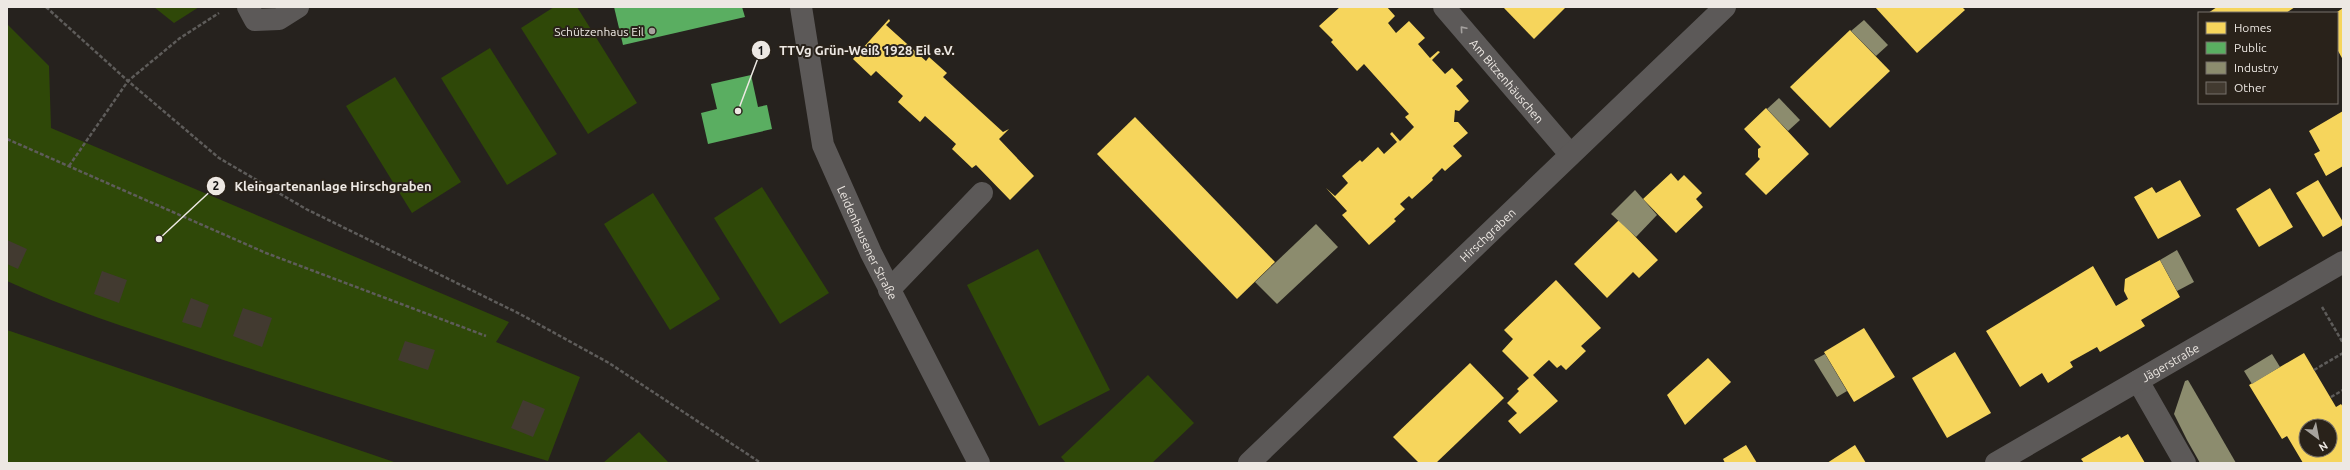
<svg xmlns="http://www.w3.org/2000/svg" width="2350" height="470" font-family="Ubuntu,sans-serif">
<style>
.green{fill:#2f4808}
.homes{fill:#f6d55c;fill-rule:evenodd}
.public{fill:#5aae61}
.industry{fill:#8c8c6e}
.building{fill:#423a30}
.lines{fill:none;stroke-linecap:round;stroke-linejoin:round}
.path{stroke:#5e5c5a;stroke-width:2.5;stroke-dasharray:4 2;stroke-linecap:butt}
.minor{stroke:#5c5958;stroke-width:22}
.oneway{stroke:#a4a09e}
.poi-dot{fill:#a7a39e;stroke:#29221a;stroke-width:1.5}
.labels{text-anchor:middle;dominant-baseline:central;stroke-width:4;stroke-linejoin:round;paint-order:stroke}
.poi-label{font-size:12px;fill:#ede8e3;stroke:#29221a;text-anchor:end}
.street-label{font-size:12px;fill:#ede8e3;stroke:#29221a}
.leader{fill:none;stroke:#ede8e3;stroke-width:1.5}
.callout-dot{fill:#ede8e3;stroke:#29221a;stroke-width:1.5}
.mark-label{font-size:12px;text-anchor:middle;font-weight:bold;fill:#111}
.callout-label{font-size:13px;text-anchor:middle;font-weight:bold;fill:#ede8e3;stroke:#29221a;stroke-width:4;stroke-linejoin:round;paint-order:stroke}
</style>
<rect width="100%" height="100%" fill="#26221e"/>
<g class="green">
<polygon points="154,7 199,7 174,23"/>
<polygon points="554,7 577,7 637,103 588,134 521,28"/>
<path d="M7 24 49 66 51 128 509 322 496 342 580 377 548 461C429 425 309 389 191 349 129 328 67 309 7 281Z"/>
<polygon points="490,48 557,154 507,185 441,78"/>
<polygon points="395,77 461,182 412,213 346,106"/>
<polygon points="762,187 829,293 780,324 714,218"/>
<polygon points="653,193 720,299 670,330 604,224"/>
<polygon points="1038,249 1110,390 1039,426 967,285"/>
<polygon points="7,330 397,463 7,463"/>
<polygon points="1148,375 1194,423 1152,463 1066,463 1061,457"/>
<polygon points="639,432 669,463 603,463"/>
</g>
<g class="homes">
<polygon points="1340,7 1387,7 1395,16 1388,23 1396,33 1409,21 1425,38 1418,44 1430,58 1438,51 1440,52 1432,60 1445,74 1452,68 1463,80 1456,86 1469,101 1459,111 1455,110 1454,122 1458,122 1468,133 1453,146 1462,156 1445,171 1442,168 1432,178 1433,180 1412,199 1409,196 1400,204 1405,209 1394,219 1396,221 1369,245 1342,215 1347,211 1326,188 1335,196 1348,183 1342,176 1360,160 1362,162 1378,147 1384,154 1397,142 1390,134 1392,132 1400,141 1414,127 1405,117 1409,114 1364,64 1357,71 1331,42 1333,40 1319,26"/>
<polygon points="1503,7 1566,7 1534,39"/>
<polygon points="1875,7 1962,7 1965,10 1917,53"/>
<polygon points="2217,7 2295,7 2286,13 2208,13"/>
<polygon points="2343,8 2343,60 2337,49 2337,12"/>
<polygon points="889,19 890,21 886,25 926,61 929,57 947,73 943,77 1003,132 1009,129 999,139 1034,176 1010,200 976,165 972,168 952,149 956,144 925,116 920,122 898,102 903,96 876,71 871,76 853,59"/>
<polygon points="1850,30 1890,71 1830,128 1790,87"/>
<polygon points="1766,108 1809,154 1766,195 1745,174 1760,159 1758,157 1758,149 1761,147 1744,129"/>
<polygon points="2343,111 2343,166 2326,176 2314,154 2320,151 2309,131"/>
<polygon points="1135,117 1275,262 1237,299 1097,154"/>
<polygon points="1671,173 1678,181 1684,175 1702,193 1696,199 1703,207 1676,233 1643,199"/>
<polygon points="2180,180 2201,216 2158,239 2134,197 2152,187 2156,193"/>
<polygon points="2318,180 2343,222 2343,225 2323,237 2296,193"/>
<polygon points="2270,188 2293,227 2259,247 2236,209"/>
<polygon points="1619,220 1658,260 1639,278 1633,272 1607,298 1574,264"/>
<polygon points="2160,260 2180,297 2141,320 2145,326 2100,352 2097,347 2070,362 2073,367 2048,383 2042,373 2020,387 1986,331 2093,266 2116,306 2128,299 2124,291 2125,279"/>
<polygon points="1556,280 1601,328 1581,346 1586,351 1566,370 1561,365 1557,368 1549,360 1533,375 1558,401 1520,434 1508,421 1517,413 1507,403 1519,391 1517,389 1529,378 1502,351 1513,339 1504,330"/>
<polygon points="1864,328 1895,377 1854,402 1824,352"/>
<polygon points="1955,352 1991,413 1947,438 1912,378"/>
<path d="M2304 353 2336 407 2341 404 2343 407V463H2303L2287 436 2282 439 2249 385ZM2306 426H2330V450H2306Z"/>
<polygon points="1708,358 1731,382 1685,425 1667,395"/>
<polygon points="1470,363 1504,398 1436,463 1419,463 1393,437"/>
<polygon points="2128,434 2145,463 2084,463 2081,459 2120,436 2121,438"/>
<polygon points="1746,445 1757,463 1725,463 1723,459"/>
<polygon points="1855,445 1866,463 1827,463"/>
</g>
<g class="public">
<polygon points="614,7 742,7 745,17 623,45"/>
<polygon points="751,75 758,107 767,105 772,129 708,144 701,113 717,109 711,84"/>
</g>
<g class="industry">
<polygon points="1864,20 1888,45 1876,56 1851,31"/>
<polygon points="1779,98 1800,120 1788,131 1767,109"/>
<polygon points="1635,190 1657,215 1636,237 1611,214"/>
<polygon points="1316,224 1338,247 1277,304 1255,282"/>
<polygon points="2177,250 2194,282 2177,291 2160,260"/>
<polygon points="1825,354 1847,391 1837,397 1814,360"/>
<polygon points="2272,354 2280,367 2252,384 2244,371"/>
<polygon points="2188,380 2206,411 2236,463 2200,463 2187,440 2174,414 2185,381"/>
</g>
<g class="building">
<polygon points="7,240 27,249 18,269 7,264"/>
<polygon points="102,271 127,280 119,303 94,294"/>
<polygon points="191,298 209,305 201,328 182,322"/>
<polygon points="243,308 272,318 262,347 233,336"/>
<polygon points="405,341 435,350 428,370 398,360"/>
<polygon points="523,400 545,409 533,437 511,428"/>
</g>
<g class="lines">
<g class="path">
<polyline points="46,7 128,81 219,158 306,209 520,314 609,363 761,463"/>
<polyline points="7,139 266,253 486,336"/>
<polyline points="69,166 128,81 180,38 219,13"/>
<polyline points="2322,307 2343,343"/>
<polyline points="2314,370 2343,353"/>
<polyline points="2331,397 2343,390"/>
</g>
<g class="minor">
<polyline points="248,7 255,20 279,19 298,7"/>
<path id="s1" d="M801 7 823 145 871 253 979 463"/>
<path id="s2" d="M1444 7 1570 154"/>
<polyline points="889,290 982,193"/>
<polyline points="2138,381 2185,463"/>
<path id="s3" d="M1249 463 1725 7"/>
<path id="s4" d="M1996 463 2343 262"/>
</g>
</g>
<defs><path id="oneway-chevron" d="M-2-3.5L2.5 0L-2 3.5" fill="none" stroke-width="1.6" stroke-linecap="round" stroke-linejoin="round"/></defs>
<use class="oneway" href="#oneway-chevron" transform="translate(1463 29) rotate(-131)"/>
<circle class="poi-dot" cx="652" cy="31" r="4"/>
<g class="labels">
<g class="poi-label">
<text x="644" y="31">Schützenhaus Eil</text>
</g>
<g class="street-label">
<text stroke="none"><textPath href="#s2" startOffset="97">Am Bitzenhäuschen</textPath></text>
<text stroke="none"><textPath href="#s3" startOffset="330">Hirschgraben</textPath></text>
<text stroke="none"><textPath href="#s1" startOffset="247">Leidenhausener Straße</textPath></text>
<text stroke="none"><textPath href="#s4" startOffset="201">Jägerstraße</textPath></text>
</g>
</g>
<path class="leader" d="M738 111L761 50M159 239L216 186"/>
<g class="callout-dot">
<circle cx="738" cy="111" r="4"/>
<circle cx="159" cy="239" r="4"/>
<circle cx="761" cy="50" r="10"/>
<circle cx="216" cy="186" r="10"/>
</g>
<g class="mark-label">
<text x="761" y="55">1</text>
<text x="216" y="190">2</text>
</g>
<g class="callout-label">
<text x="867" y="55">TTVg Grün-Weiß 1928 Eil e.V.</text>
<text x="333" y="191">Kleingartenanlage Hirschgraben</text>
</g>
<rect width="2350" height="470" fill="none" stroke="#ede8e3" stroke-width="16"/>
<rect x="2198" y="12" width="140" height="92" fill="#29221a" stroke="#77716a"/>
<rect x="2206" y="22" width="20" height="12" fill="#f6d55c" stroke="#77716a"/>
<text x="2234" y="32" font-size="12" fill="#ede8e3">Homes</text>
<rect x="2206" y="42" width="20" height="12" fill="#5aae61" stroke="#77716a"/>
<text x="2234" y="52" font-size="12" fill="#ede8e3">Public</text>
<rect x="2206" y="62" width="20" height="12" fill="#8c8c6e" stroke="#77716a"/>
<text x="2234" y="72" font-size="12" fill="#ede8e3">Industry</text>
<rect x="2206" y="82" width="20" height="12" fill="#423a30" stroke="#77716a"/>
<text x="2234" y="92" font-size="12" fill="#ede8e3">Other</text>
<g transform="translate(2318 438) rotate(148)"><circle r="19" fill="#29221a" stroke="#77716a"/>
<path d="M0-3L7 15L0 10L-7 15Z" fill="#a7a39e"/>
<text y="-6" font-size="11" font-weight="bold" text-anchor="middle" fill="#ede8e3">N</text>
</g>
</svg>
